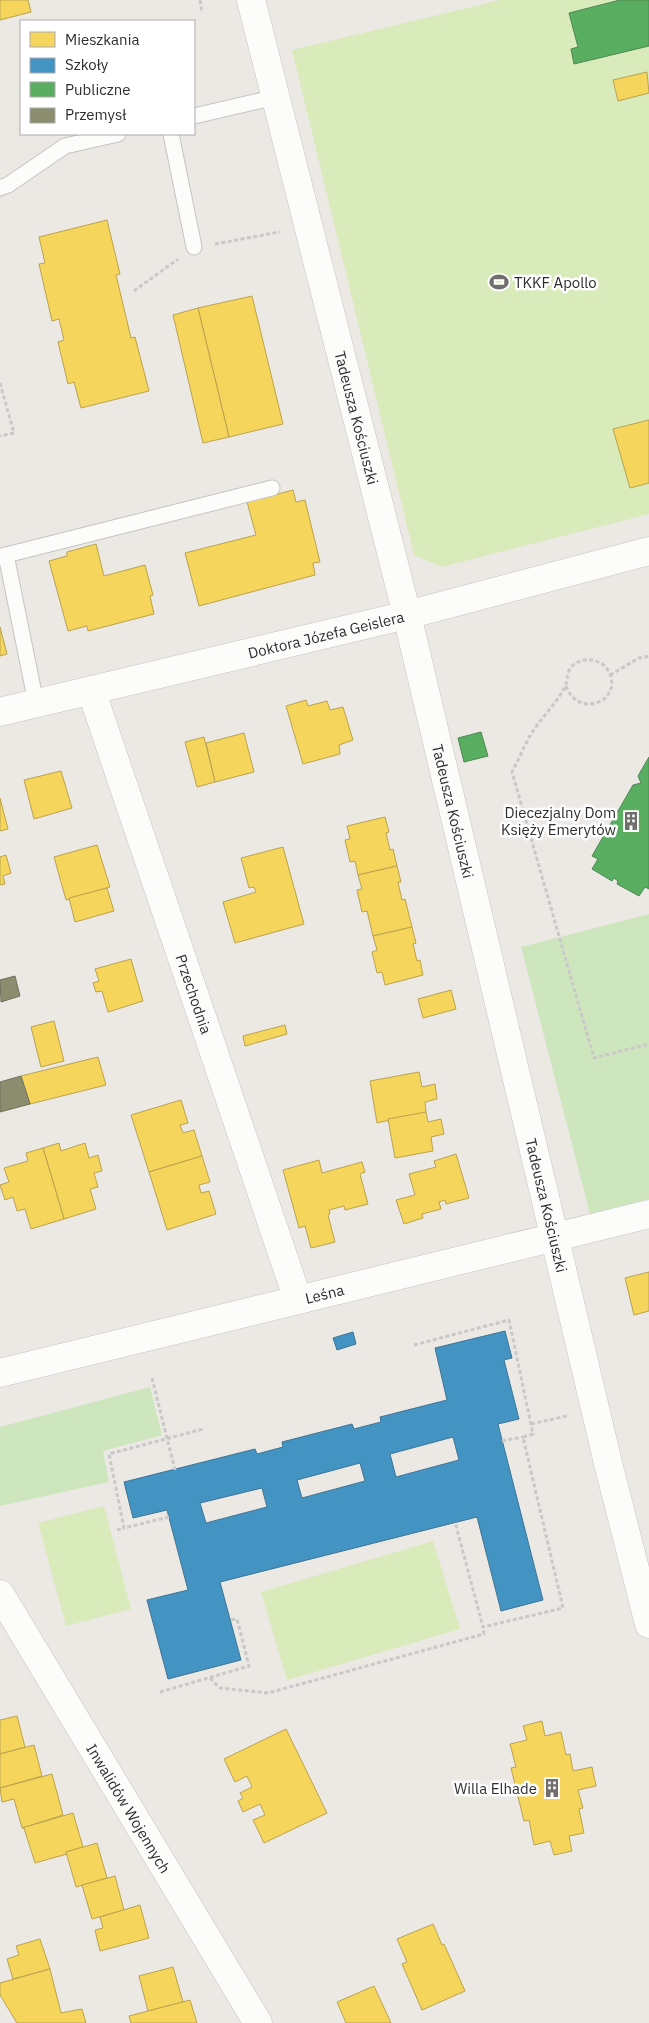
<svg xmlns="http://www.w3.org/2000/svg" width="649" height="2023" font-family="'IBM Plex Sans',sans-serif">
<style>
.green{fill:#cee6be}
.pitch{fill:#d9eabb}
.homes{fill:#f6d55c;stroke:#baa34e}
.schools{fill:#4393c3;stroke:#3d7596;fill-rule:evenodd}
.public{fill:#5aae61;stroke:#4d8852}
.industry{fill:#8c8c6e;stroke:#70705b}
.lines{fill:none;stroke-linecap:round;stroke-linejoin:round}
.lane-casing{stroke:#c5c4c5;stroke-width:17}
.street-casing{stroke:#c5c4c5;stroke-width:29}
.path{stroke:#c9c9c8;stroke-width:3;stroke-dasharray:4 2.5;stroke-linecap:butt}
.lane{stroke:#fcfcfb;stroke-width:15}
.street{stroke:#fcfcfb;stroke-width:28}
.labels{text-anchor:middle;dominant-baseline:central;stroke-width:5;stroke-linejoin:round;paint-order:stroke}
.poi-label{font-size:15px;fill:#2e2e2e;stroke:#fff;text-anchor:end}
.street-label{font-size:15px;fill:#2e2e2e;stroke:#fff}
</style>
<rect width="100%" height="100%" fill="#ece8e4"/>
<g class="green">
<polygon points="649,914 649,1199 590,1214 521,947"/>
<polygon points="150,1387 162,1435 103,1451 109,1482 0,1506 0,1427"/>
</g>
<g class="pitch">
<polygon points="500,0 649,0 649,514 442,567 414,555 292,50"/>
<polygon points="104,1506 131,1609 66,1626 38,1523"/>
<polygon points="433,1541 460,1629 287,1680 261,1592"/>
</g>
<g class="homes">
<polygon points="0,0 28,0 31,12 0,20"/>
<polygon points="647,72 649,93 618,101 613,80"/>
<polygon points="107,220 120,274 116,275 131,338 135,337 149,391 81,408 74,382 68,384 58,342 64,340 59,319 52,321 39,264 45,263 39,237"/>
<polygon points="252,296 283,424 229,437 198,308"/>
<polygon points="198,308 229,437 203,443 173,315"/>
<polygon points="649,420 649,483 630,488 613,429"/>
<polygon points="293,490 296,502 305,500 320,562 313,563 315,575 199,606 185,553 256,535 247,502"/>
<polygon points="96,544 104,576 145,565 153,595 150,596 154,614 88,631 87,626 68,631 49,561 67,556 67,552"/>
<polygon points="0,627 7,654 0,656"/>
<polygon points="306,700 308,706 327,701 330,710 343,707 353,740 339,745 340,754 303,764 286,706"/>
<polygon points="244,733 254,772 215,782 206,743"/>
<polygon points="204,737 215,782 197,787 185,742"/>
<polygon points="61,771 72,808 34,819 24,780"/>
<polygon points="0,798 8,829 0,831"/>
<polygon points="385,817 389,832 386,833 390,850 393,849 397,866 358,875 355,861 350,862 345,840 350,839 347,826"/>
<polygon points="97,845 110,887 66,900 54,857"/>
<polygon points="283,847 304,924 235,943 223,902 256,892 254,887 249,888 241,858"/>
<polygon points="6,855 11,873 3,876 5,884 0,885 0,857"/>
<polygon points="397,866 401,882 398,882 402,900 405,899 412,927 373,936 367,911 362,912 357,890 362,889 358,875"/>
<polygon points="107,888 114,911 75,922 69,898"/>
<polygon points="412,927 416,943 413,944 417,961 420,960 423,975 385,985 382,972 377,973 372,952 377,950 373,936"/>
<polygon points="131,959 143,1001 108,1012 102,991 96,992 93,983 99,981 95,969"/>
<polygon points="451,990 456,1009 423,1018 418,999"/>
<polygon points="54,1021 64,1061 41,1067 31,1027"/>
<polygon points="285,1025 287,1034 245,1046 243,1036"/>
<polygon points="98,1057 106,1085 30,1104 21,1076"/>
<polygon points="419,1072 422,1087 435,1084 437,1099 425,1102 426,1112 377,1123 370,1081"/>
<polygon points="181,1100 188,1123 180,1125 183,1133 194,1130 202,1156 149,1172 131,1115"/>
<polygon points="426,1112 428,1122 441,1119 444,1134 431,1137 433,1151 395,1158 388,1119"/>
<polygon points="59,1143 61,1151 85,1143 89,1158 98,1155 102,1171 94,1173 98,1187 90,1189 96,1209 64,1219 43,1148"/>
<polygon points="43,1148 64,1219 31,1229 25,1209 17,1211 13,1197 5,1200 0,1185 9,1182 4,1168 28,1161 26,1153"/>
<polygon points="456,1154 469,1198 446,1204 445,1200 439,1202 441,1209 422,1214 423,1218 404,1224 396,1200 415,1195 409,1174 436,1167 434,1161"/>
<polygon points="202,1156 210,1182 199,1185 201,1193 209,1191 216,1214 167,1230 149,1172"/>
<polygon points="319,1160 322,1173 362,1162 365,1172 360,1174 368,1204 345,1210 344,1206 329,1210 330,1214 328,1215 335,1242 311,1248 305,1226 299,1228 283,1170"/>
<polygon points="649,1272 649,1311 634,1315 625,1278"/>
<polygon points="17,1716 25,1747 0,1754 0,1720"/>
<polygon points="542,1721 545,1736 561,1732 566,1755 570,1754 573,1771 592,1767 596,1786 578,1790 583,1808 579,1809 584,1833 569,1836 572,1851 554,1855 550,1841 534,1845 529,1820 524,1821 511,1768 516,1767 510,1744 527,1740 523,1726"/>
<polygon points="286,1729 327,1813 264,1843 253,1820 265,1815 260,1804 243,1812 238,1801 243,1798 240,1793 252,1787 247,1776 235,1782 224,1759"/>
<polygon points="34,1745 42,1776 0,1788 0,1754"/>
<polygon points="52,1774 63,1815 22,1828 14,1799 2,1802 0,1788"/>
<polygon points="73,1813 83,1847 66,1852 67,1854 35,1863 24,1828 22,1828"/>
<polygon points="97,1843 107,1878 76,1887 66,1852"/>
<polygon points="115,1876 124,1910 92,1919 82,1885"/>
<polygon points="140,1905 149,1938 100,1951 95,1930 103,1928 100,1917"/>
<polygon points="433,1924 442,1945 444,1944 465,1991 422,2010 402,1964 407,1962 397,1939"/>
<polygon points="40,1939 50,1969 13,1979 7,1959 19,1955 16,1946"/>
<polygon points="173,1967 183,2002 148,2011 139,1976"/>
<polygon points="50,1969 61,2013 82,2009 86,2023 17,2023 0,1995 0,1983"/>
<polygon points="374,1986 391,2023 346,2023 337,2002"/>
<polygon points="190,2000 197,2023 131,2023 129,2016"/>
</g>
<g class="schools">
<path d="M505 1331 512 1358 504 1360 519 1419 498 1424 543 1600 501 1611 477 1517 220 1582 241 1660 168 1679 147 1600 188 1590 167 1510 133 1518 124 1482 255 1449 257 1454 283 1447 282 1442 352 1424 354 1429 381 1422 380 1417 447 1400 435 1348ZM453 1437 459 1460 396 1477 390 1454ZM360 1463 365 1481 302 1498 297 1480ZM262 1488 267 1507 206 1523 200 1503Z"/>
<polygon points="353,1332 356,1344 337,1350 333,1338"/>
</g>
<g class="public">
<polygon points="620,0 649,0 649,46 574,64 571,49 578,47 569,13"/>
<polygon points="481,732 488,756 464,762 458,738"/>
<polygon points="649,757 649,889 645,887 639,896 617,884 618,881 614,878 612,881 592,869 598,859 592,856 633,785 641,783 638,776"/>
</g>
<g class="industry">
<polygon points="15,976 20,996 1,1002 0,980"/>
<polygon points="21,1076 30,1104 0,1112 0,1082"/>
</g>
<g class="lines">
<g class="lane-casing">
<g id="lane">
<polyline points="194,116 276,97"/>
<polyline points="171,134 194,247"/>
<polyline points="0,188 8,185 65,146 118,134"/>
<polyline points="6,555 272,488"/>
<polyline points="0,556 6,555 36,703"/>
</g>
</g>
<g class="street-casing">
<g id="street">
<path id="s1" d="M251 0 407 615 608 1463 649 1624"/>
<path id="s2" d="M91 690 298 1300"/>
<path id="s3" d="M0 712 407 615 649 551"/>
<path id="s4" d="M0 1373 649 1214"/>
<path id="s5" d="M0 1594 258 2023"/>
</g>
</g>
<g class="path">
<polyline points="200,0 202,13"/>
<polyline points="215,244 280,232"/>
<polyline points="134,291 178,259"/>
<polyline points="0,383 14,433 0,436"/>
<polyline points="610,675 639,658 649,656"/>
<path d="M566 686C578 719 621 702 610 674 604 659 584 655 572 666 566 673 568 680 565 687 556 704 541 718 531 734 524 746 519 759 512 772L594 1058 649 1044"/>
<polyline points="414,1345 509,1320 533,1434 523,1437 563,1608 483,1627 455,1522"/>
<polyline points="152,1378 175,1470"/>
<polyline points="531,1424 567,1416"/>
<polyline points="502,1441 523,1437"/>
<polyline points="169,1517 124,1528 109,1454 203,1429"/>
<polyline points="117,1530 124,1528"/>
<polyline points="210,1678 220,1688 268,1693 484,1634 483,1627"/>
<polyline points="160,1692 249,1666 237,1619 230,1620"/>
</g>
<use href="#lane" class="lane"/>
<use href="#street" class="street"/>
</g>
<defs>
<g id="stadium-bare" transform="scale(1.5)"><path d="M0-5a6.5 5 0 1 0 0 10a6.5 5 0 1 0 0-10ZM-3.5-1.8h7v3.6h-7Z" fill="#706f6e" stroke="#fff" stroke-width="2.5" paint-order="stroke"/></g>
<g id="building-bare" transform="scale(1.5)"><path d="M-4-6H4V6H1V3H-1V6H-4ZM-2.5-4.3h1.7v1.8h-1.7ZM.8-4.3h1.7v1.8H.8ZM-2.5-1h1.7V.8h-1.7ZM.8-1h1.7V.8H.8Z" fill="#706f6e" stroke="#fff" stroke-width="2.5" paint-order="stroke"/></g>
</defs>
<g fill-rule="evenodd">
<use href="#stadium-bare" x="499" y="282"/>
<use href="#building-bare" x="631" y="821"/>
<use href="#building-bare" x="552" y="1788"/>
</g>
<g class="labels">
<g class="poi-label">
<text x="514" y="282" text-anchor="start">TKKF Apollo</text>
<text x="616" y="812">Diecezjalny Dom<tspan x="616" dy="17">Księży Emerytów</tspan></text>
<text x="537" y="1788">Willa Elhade</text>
</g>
<g class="street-label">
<text stroke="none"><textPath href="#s1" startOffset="431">Tadeusza Kościuszki</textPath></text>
<text stroke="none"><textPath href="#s3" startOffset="335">Doktora Józefa Geislera</textPath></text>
<text stroke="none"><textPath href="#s1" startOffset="836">Tadeusza Kościuszki</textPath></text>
<text stroke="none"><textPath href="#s2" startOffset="321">Przechodnia</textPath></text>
<text stroke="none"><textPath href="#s1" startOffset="1241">Tadeusza Kościuszki</textPath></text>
<text stroke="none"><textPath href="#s4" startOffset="334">Leśna</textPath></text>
<text stroke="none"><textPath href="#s5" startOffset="250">Inwalidów Wojennych</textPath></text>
</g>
</g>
<rect x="20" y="20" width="175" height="115" fill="#ffffff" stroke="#ababab"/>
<rect x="30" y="32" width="25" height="15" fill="#f6d55c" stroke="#ababab"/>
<text x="65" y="45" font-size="15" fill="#2e2e2e">Mieszkania</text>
<rect x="30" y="58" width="25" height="15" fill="#4393c3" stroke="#ababab"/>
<text x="65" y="70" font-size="15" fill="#2e2e2e">Szkoły</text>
<rect x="30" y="82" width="25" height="15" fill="#5aae61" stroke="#ababab"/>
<text x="65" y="95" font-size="15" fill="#2e2e2e">Publiczne</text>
<rect x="30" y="108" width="25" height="15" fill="#8c8c6e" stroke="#ababab"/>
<text x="65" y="120" font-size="15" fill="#2e2e2e">Przemysł</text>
</svg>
